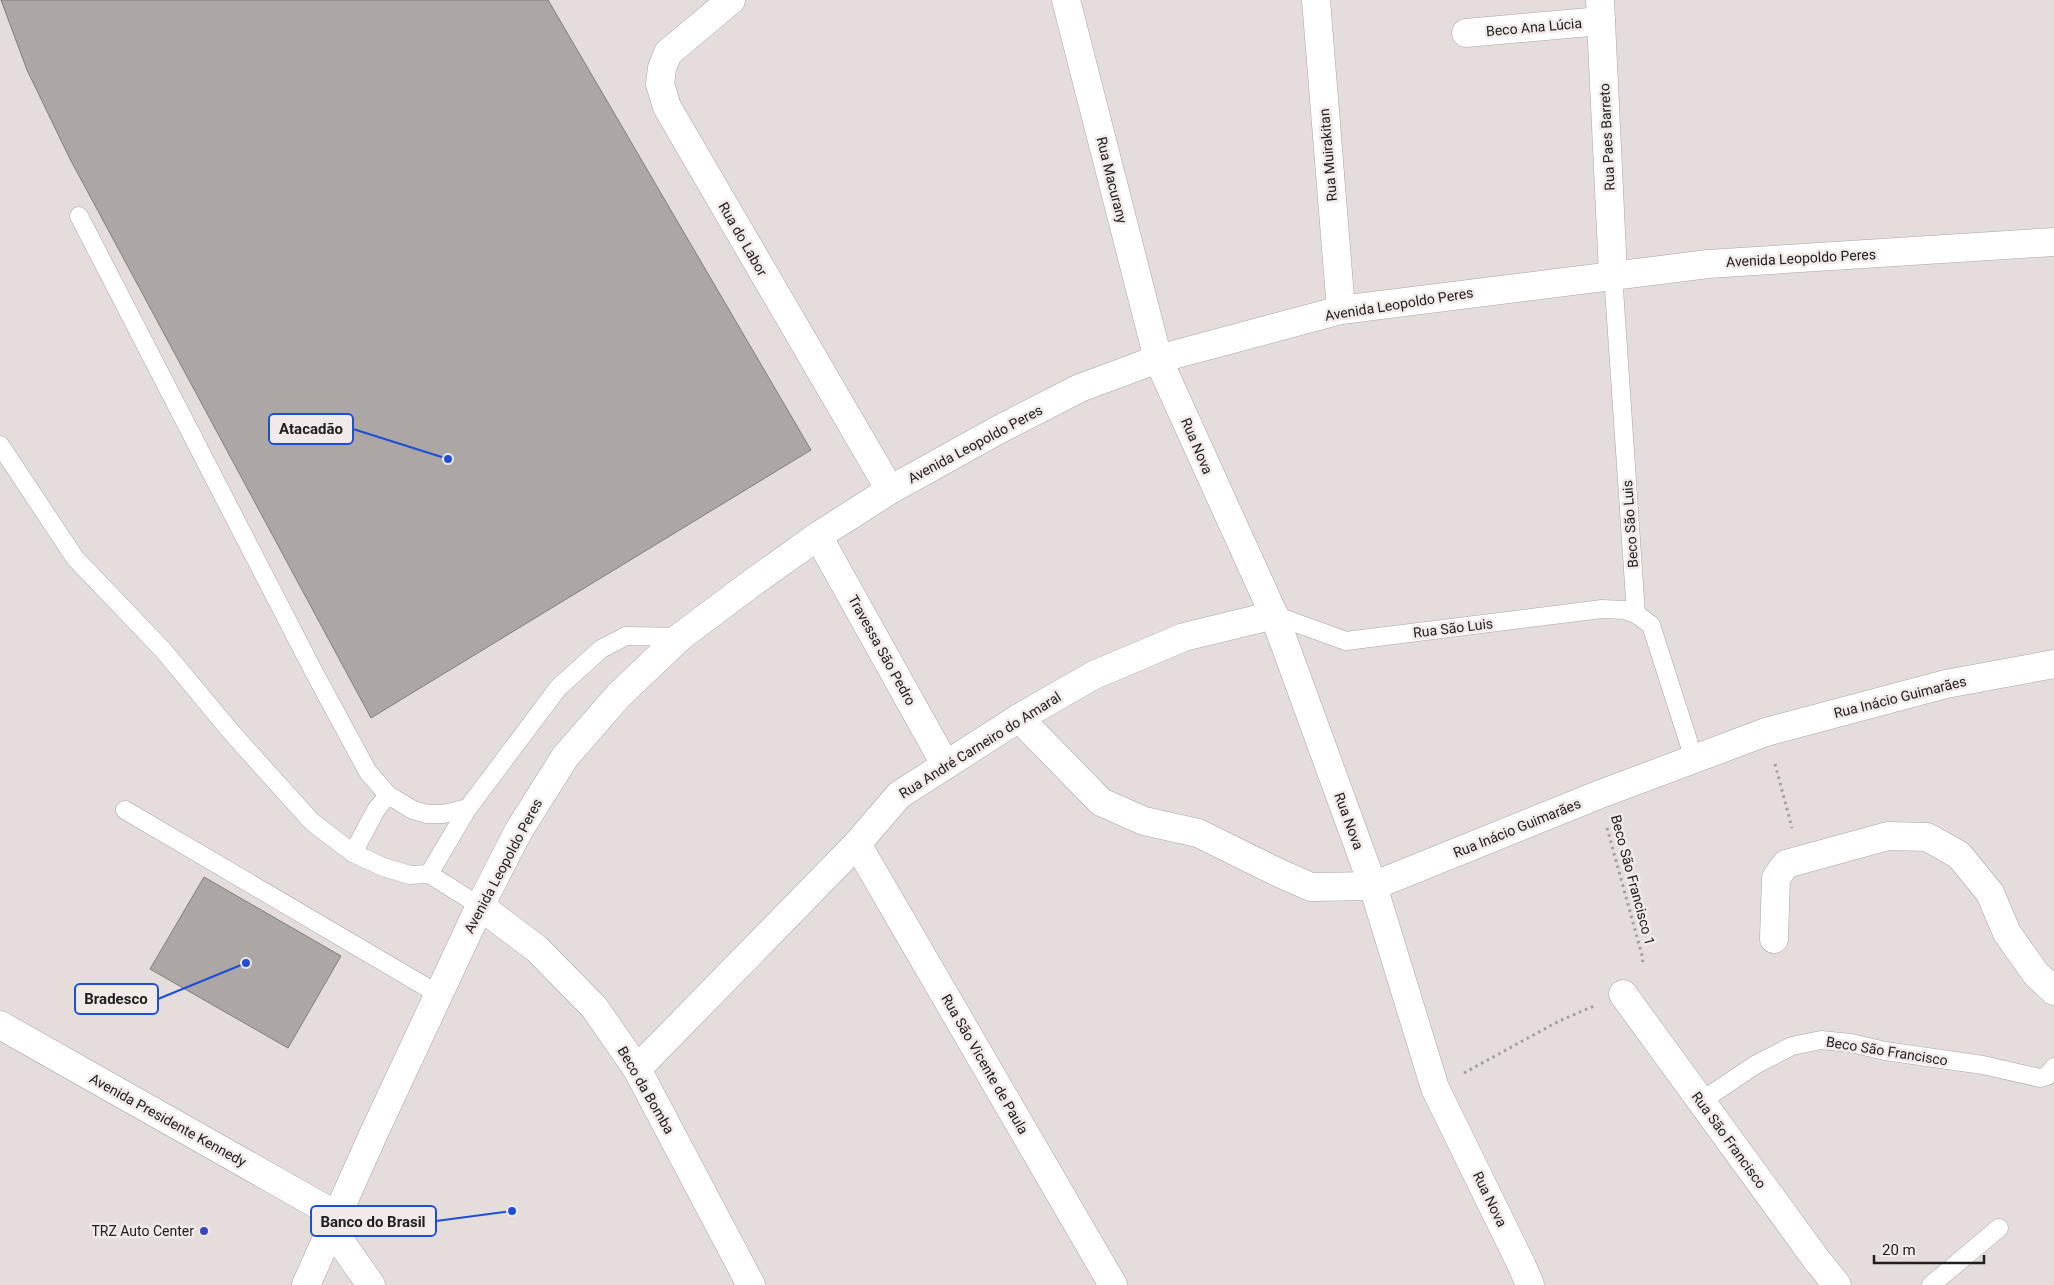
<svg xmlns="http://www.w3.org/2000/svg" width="2054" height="1285" font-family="Roboto,sans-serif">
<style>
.building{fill:#aca6a4;stroke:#837c7b}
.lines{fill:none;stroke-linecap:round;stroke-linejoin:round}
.service-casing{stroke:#aba4a3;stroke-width:19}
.pedestrian-casing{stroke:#aba4a3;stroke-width:29}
.minor-casing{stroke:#aba4a3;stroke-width:29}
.tertiary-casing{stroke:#aba4a3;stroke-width:29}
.path{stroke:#a39d9c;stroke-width:3;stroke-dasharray:2.5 4;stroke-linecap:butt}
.service{stroke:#fff;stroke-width:18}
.pedestrian{stroke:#fff;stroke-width:28}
.minor{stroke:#fff;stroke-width:28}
.tertiary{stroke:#fff;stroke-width:28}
.poi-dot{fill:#3849bc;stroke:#f2eae9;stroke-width:2}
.labels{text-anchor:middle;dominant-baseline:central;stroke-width:5;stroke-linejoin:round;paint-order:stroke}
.street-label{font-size:14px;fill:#22201f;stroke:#f2eae9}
.poi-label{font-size:14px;fill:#22201f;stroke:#f2eae9;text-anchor:end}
.leader{fill:none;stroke:#1d4ed8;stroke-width:2}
.callout-dot{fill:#1d4ed8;stroke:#f2eae9;stroke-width:2}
.callout{fill:#f2eae9;stroke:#1d4ed8;stroke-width:2}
.callout-label{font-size:15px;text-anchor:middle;font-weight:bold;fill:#22201f}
</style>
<rect width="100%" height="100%" fill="#e4dddb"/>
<g class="building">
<polygon points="1,0 548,0 811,450 371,718 70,159 27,70"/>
<polygon points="204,877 341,956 288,1048 150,969"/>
</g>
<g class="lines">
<g class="service-casing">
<g id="service">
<polyline points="79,216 315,674 368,772 388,795 413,810 427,814 443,814 468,808"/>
<polyline points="1613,274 1636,614 1651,625 1694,759"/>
<polyline points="0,445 75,558 163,650 232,733 312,822 353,853 383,867 410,875 429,874 480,906"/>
<polyline points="1274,615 1346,641 1602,609 1624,610 1636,614"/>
<polyline points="125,810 438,994"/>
<polyline points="353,853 376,810 388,795"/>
<polyline points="429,874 468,808 558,688 601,649 626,636 680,637"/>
<polyline points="1700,1102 1755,1065 1792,1046 1821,1040 1851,1043 1885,1051 1983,1065 2040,1078 2047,1076 2054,1067"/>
<polyline points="1931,1285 1999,1228"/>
</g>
</g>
<g class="pedestrian-casing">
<polyline id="pedestrian" points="1774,939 1776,878 1786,864 1888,836 1927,837 1959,855 1990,893 2007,933 2036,974 2054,991"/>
</g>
<g class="minor-casing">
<g id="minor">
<polyline points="731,0 668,53 662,68 660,84 667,107 890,490"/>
<polyline points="1066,0 1158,359 1274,615 1373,886 1435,1088 1522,1266 1530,1285"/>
<polyline points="1316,0 1341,310"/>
<polyline points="1600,0 1613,274"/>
<polyline points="1466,33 1601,21"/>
<polyline points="818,536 945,764"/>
<polyline points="1019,718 1101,802 1144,821 1198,833 1277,872 1311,887 1373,886 1598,795 1766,732 1946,684 2054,664"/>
<polyline points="857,844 1113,1285"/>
<polyline points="480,906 537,949 594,1007 637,1069 751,1285"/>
<polyline points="1623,994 1816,1259 1837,1285"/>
<polyline points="637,1069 857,844 899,795 1019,718 1094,675 1184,637 1274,615"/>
<polyline points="331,1228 371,1285"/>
</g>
</g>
<g class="tertiary-casing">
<g id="tertiary">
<polyline points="0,1025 336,1215"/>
<polyline points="306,1285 373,1135 480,906 519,830 565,757 619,695 680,637 752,583 818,536 890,490 998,430 1080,388 1158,359 1341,310 1708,264 2054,242"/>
</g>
</g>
<g class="path">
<polyline points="1775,764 1792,828"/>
<polyline points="1607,828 1643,959 1642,966"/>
<polyline points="1464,1073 1559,1021 1594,1006"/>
</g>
<use href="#service" class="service"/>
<use href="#pedestrian" class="pedestrian"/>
<use href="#minor" class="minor"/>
<use href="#tertiary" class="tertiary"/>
</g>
<circle class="poi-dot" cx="204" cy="1231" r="5"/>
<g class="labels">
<g class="street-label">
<text transform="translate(1534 27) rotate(-5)">Beco Ana Lúcia</text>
<text transform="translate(1607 137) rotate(-93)">Rua Paes Barreto</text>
<text transform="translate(1328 155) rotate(-95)">Rua Muirakitan</text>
<text transform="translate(1112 180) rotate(76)">Rua Macurany</text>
<text transform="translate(743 239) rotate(60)">Rua do Labor</text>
<text transform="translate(1801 258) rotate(-3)">Avenida Leopoldo Peres</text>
<text transform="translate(1399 304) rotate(-9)">Avenida Leopoldo Peres</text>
<text transform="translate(975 444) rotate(-28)">Avenida Leopoldo Peres</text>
<text transform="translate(1197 446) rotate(67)">Rua Nova</text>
<text transform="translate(1630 524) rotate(-94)">Beco São Luis</text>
<text transform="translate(1453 628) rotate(-7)">Rua São Luis</text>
<text transform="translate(882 650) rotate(61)">Travessa São Pedro</text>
<text transform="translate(1900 697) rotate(-14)">Rua Inácio Guimarães</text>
<text transform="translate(980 745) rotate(-32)">Rua André Carneiro do Amaral</text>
<text transform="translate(1349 821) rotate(70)">Rua Nova</text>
<text transform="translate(1517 828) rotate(-22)">Rua Inácio Guimarães</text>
<text transform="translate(503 866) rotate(-62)">Avenida Leopoldo Peres</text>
<text transform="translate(1633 880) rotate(75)">Beco São Francisco 1</text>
<text transform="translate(1887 1051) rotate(9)">Beco São Francisco</text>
<text transform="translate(985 1064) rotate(60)">Rua São Vicente de Paula</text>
<text transform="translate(646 1090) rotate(60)">Beco da Bomba</text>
<text transform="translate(168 1120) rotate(29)">Avenida Presidente Kennedy</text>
<text transform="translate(1729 1140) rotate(54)">Rua São Francisco</text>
<text transform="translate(1490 1199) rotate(64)">Rua Nova</text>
</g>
<g class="poi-label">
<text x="194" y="1231">TRZ Auto Center</text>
</g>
</g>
<path class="leader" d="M448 459L353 429M246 963L158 999M512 1211L436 1221"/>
<g class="callout-dot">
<circle cx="448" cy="459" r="5"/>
<circle cx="246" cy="963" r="5"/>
<circle cx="512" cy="1211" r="5"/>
</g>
<g class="callout">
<rect x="269" y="414" width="84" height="30" rx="5"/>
<rect x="75" y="984" width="83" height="30" rx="5"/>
<rect x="311" y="1206" width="125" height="30" rx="5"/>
</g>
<g class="callout-label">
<text x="311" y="434">Atacadão</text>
<text x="116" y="1004">Bradesco</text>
<text x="373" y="1227">Banco do Brasil</text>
</g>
<path d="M1874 1255v8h110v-8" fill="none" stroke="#22201f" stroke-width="2.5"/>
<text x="1882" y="1255" font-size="15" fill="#22201f" stroke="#f2eae9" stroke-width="4" paint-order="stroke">20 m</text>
</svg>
